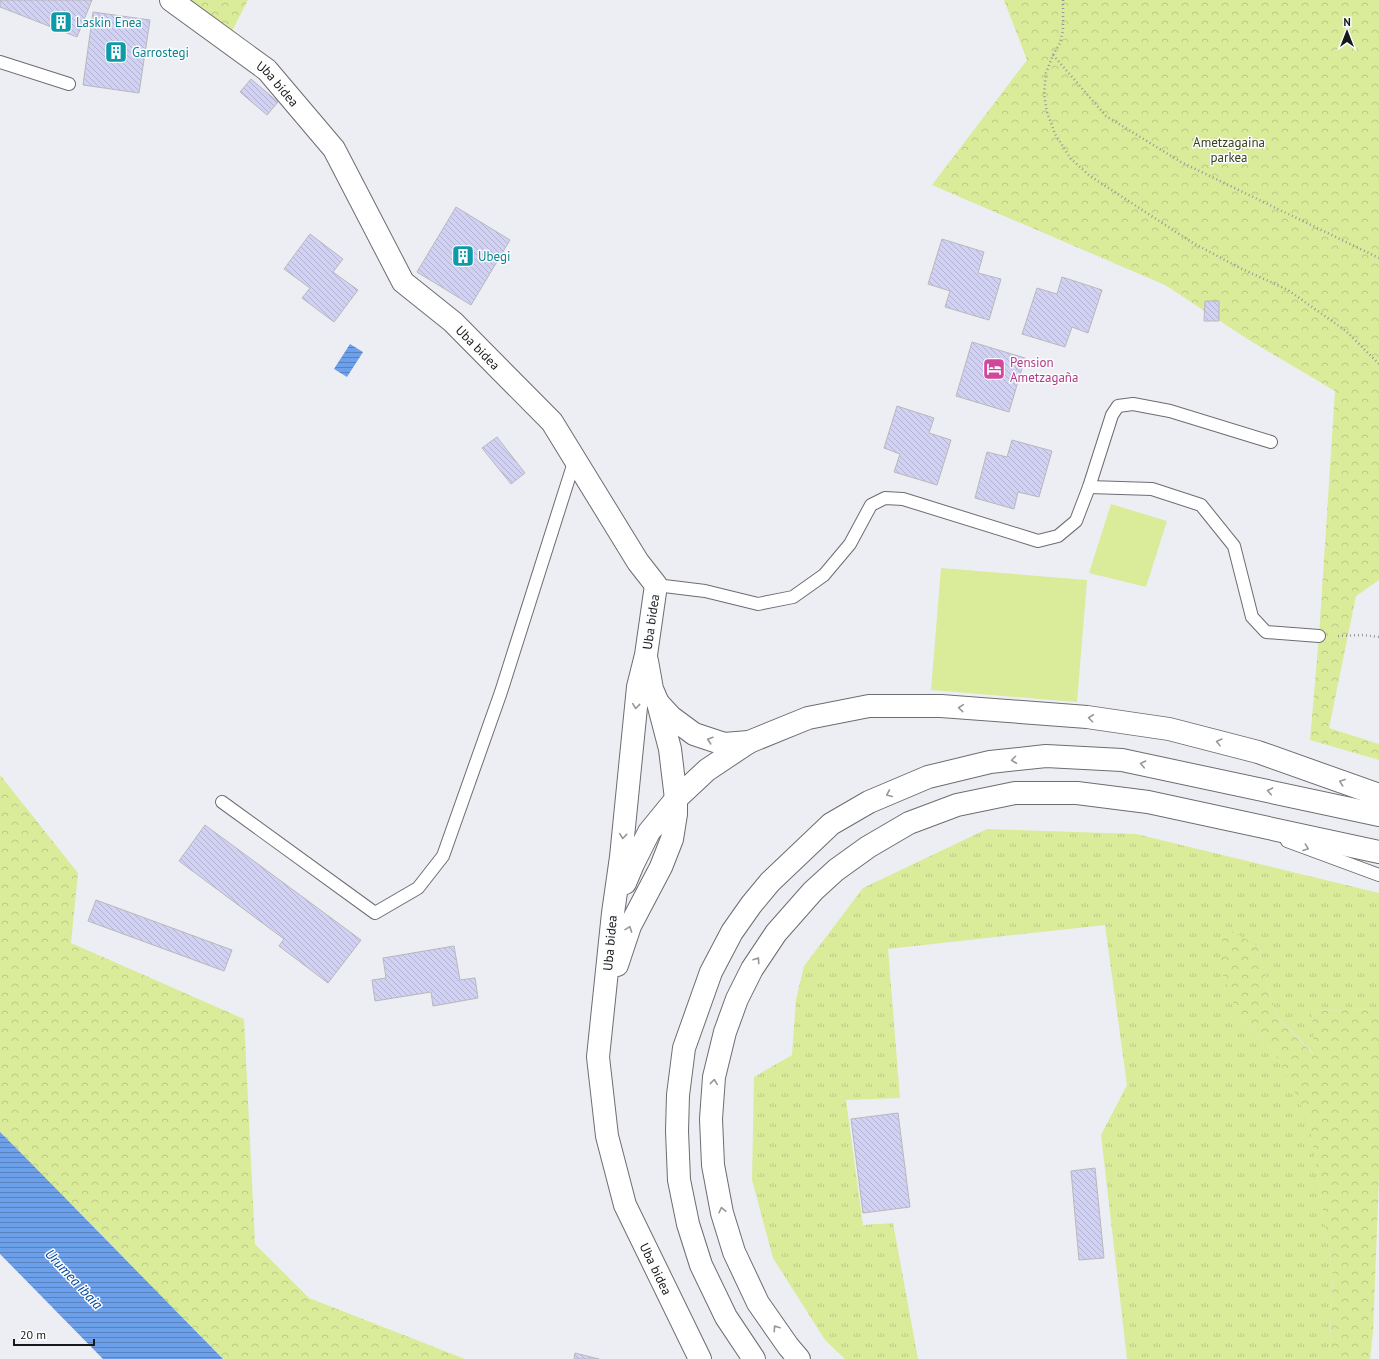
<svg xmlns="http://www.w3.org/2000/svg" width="1379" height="1359" font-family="'PT Sans',sans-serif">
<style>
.grass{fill:url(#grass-tufts)}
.forest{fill:url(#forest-crowns)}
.pitch{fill:#daeb9a}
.water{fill:url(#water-rules)}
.building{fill:url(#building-back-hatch);stroke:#b8b8bc}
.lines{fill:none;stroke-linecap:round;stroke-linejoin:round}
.lane-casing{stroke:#6c6d71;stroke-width:14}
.street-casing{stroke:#6c6d71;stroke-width:24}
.primary-casing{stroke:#6c6d71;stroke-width:24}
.path{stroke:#97989b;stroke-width:2.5;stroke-dasharray:1 3;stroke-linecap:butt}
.lane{stroke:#fff;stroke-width:12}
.street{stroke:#fff;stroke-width:22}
.primary{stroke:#fff;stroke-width:22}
.oneway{stroke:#979798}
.labels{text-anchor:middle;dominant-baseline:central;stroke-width:3;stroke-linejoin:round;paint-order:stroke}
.culture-label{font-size:13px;fill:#0d838f;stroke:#fbfcfe;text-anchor:start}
.street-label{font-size:13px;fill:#171819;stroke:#fbfcfe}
.park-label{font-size:13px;fill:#3a4019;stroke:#fbfcfe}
.hotel-label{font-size:13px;fill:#b23c85;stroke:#fbfcfe;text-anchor:start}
.water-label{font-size:14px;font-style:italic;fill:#00459a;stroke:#fbfcfe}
</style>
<defs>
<pattern id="grass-tufts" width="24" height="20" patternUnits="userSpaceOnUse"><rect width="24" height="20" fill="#daeb9a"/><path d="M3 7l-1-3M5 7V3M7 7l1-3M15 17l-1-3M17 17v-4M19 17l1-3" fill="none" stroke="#bac984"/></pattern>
<pattern id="forest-crowns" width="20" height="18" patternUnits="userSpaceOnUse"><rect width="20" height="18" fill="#daeb9a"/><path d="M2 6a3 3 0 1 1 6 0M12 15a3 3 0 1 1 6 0" fill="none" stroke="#bac984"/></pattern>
<pattern id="water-rules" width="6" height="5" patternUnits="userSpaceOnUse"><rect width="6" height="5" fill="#6da0ea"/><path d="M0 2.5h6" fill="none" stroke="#5981bd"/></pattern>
<pattern id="building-back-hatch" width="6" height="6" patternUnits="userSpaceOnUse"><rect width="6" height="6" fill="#d1d1f4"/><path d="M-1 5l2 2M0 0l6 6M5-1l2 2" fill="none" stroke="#b3b3d1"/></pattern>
</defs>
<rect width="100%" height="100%" fill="#edeef3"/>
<polygon class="grass" points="987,829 1136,834 1379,893 1379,1009 1312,1011 1315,1055 1276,1016 1258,946 1239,1018 1274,1051 1309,1120 1333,1277 1329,1359 1127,1359 1101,1135 1127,1085 1105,925 888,949 900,1098 846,1100 863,1225 893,1223 918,1359 845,1359 825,1340 773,1258 752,1180 754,1077 792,1055 796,1000 804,966 863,888"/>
<g class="forest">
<polygon points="188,0 248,0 231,33"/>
<polygon points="1004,0 1379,0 1379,580 1356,596 1329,728 1379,744 1379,760 1310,740 1319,636 1335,391 1249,340 1165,285 932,185 1027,60"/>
<polygon points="0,775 78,873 71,943 244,1019 255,1244 309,1298 465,1359 223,1359 0,1132"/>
<polygon points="1224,927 1258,946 1276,1016 1314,1055 1312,1011 1379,1009 1379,1176 1373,1332 1370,1359 1329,1359 1333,1277 1309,1121 1274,1051 1239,1018 1219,964"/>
</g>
<g class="pitch">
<polygon points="1111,504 1167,521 1146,587 1089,573"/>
<polygon points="941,568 1087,580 1077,702 931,690"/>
</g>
<g class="water">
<polygon points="350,344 363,352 347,377 334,369"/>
<polygon points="0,1132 22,1154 223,1359 103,1359 3,1257 0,1254"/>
</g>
<g class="building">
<polygon points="0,0 92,0 77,37 0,7"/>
<polygon points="93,12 150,20 139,93 83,85"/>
<polygon points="251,79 278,102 267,115 240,92"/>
<polygon points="456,207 510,240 471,305 417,272"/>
<polygon points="310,234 343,259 333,272 358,290 334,322 302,298 310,288 284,269"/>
<polygon points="942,239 984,252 978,273 1001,279 989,320 945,307 950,291 928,284"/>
<polygon points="1062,277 1102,290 1088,333 1072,327 1065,347 1022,334 1037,288 1057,294"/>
<polygon points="1205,301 1219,301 1219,321 1204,321"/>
<polygon points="972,342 1025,358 1009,412 956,396"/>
<polygon points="897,406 934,418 929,433 951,440 937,485 894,472 900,454 884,448"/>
<polygon points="497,437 525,473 511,484 482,448"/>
<polygon points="1012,440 1052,451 1039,497 1018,492 1014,509 975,498 987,452 1007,457"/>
<polygon points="205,825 361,940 328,983 279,946 284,939 179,861"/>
<polygon points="96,900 232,950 224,971 88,921"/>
<polygon points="454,946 460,980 475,978 478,998 433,1006 431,992 375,1001 372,980 386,978 383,958"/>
<polygon points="898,1113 910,1207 863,1213 851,1119"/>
<polygon points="1095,1168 1104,1258 1079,1260 1071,1171"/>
<polygon points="575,1353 599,1359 574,1359"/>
</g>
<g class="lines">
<g class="lane-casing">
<g id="lane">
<polyline points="0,62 69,84"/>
<polyline points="1089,487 1152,489 1201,505 1234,546 1252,617 1266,632 1319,636"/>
<polyline points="656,585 705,591 758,604 793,597 824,575 850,544 871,505 885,498 903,499 1038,541 1058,536 1076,521 1089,487 1112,415 1118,406 1133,404 1170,411 1271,442"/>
<polyline points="222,802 375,913 418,888 443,856 501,692 575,459"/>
<polyline points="1287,841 1379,875"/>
</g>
</g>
<g class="street-casing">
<g id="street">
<path id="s1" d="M171 0 267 70 334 149 403 282 453 322 552 422 638 562 656 585 646 655 638 687 621 857 613 913 598 1057 607 1136 625 1205 700 1359"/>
<polyline points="658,703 671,717 694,734 724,744 749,742"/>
<polyline points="625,883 633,864 649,832 676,799 707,770 749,742 808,718 869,706 941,706 1087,717 1169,729 1258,752 1379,795"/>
<polyline points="617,965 630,926 661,867 672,839 676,814 676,799 670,749 658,703 652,689 647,661"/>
</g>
</g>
<g class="primary-casing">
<g id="primary">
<polyline points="754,1359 726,1317 701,1265 688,1224 679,1180 677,1131 678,1095 684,1048 711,972 732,932 751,905 770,882 831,824 869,802 928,777 990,762 1046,756 1122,760 1379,815"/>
<polyline points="799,1359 788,1346 758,1303 734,1252 722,1213 713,1165 711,1119 714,1077 725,1032 737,999 752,969 776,933 813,891 836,870 868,847 909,823 957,805 1015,793 1077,793 1148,802 1379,852"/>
</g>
</g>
<g class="path">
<polyline points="1063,0 1063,30 1060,43 1053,55 1046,73 1044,94 1047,112 1055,134 1071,159 1090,176 1193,243 1240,268 1288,290 1346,331 1379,364"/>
<polyline points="1053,55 1106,116 1181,162 1379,258"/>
<polyline points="1338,636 1363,635 1379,637"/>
</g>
<use href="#lane" class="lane"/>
<use href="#street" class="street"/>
<use href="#primary" class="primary"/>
</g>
<defs><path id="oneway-chevron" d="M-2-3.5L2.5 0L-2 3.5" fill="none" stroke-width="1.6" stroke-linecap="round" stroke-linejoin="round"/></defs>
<g class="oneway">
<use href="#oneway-chevron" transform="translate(636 706) rotate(96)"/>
<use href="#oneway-chevron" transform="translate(961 708) rotate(-175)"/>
<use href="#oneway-chevron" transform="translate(1091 718) rotate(-173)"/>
<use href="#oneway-chevron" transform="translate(710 740) rotate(-162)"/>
<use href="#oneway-chevron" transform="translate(1219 742) rotate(-166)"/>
<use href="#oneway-chevron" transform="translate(1014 760) rotate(173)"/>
<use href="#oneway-chevron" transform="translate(1143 764) rotate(-168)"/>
<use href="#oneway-chevron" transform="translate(1342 782) rotate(-160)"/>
<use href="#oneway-chevron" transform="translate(1270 791) rotate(-168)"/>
<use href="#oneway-chevron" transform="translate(889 794) rotate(157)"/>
<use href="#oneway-chevron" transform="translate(623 836) rotate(96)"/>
<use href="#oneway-chevron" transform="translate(1306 848) rotate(20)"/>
<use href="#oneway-chevron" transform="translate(629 929) rotate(-70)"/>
<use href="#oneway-chevron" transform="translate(757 960) rotate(-56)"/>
<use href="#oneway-chevron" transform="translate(714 1082) rotate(-84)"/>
<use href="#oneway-chevron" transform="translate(722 1210) rotate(-103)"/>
<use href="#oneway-chevron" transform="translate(776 1328) rotate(-124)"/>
</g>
<defs>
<g id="building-square" transform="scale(1.15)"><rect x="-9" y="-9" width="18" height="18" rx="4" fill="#0f9aa8" stroke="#fbfcfe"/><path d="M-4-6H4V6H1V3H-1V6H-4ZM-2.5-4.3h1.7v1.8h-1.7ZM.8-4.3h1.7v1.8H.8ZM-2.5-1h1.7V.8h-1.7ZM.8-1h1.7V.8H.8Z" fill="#fff"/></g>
<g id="hotel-square" transform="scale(1.15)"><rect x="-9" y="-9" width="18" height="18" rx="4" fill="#d1479c" stroke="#fbfcfe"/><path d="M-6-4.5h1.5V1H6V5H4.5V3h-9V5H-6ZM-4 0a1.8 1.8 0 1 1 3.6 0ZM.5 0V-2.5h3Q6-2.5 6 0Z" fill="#fff"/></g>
</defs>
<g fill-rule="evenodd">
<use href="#building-square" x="61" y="22"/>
<use href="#building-square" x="116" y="52"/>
<use href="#building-square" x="463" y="256"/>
<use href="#hotel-square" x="994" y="369"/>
</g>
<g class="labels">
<g class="culture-label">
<text x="76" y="22">Laskin Enea</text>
<text x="132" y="52">Garrostegi</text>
<text x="478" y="256">Ubegi</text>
</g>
<g class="street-label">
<text stroke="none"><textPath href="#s1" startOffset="136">Uba bidea</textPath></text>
<text stroke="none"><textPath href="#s1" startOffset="472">Uba bidea</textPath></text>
<text transform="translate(651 622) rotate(-82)">Uba bidea</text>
<text transform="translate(610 943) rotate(-85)">Uba bidea</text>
<text stroke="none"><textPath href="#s1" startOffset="1468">Uba bidea</textPath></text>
</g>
<g class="park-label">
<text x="1229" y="142">Ametzagaina<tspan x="1229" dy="15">parkea</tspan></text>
</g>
<g class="hotel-label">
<text x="1010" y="362">Pension<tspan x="1010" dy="15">Ametzagaña</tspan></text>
</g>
<g class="water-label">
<text transform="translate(74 1279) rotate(47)">Urumea ibaia</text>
</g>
</g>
<g transform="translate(1347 32)" stroke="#fbfcfe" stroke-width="3" paint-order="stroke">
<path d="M0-3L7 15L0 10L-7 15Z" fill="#171819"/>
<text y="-6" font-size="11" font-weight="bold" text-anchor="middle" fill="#171819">N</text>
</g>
<path d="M14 1339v6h80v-6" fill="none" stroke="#171819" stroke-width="2"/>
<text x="20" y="1339" font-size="12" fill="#171819" stroke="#fbfcfe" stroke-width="3" paint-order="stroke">20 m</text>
</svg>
